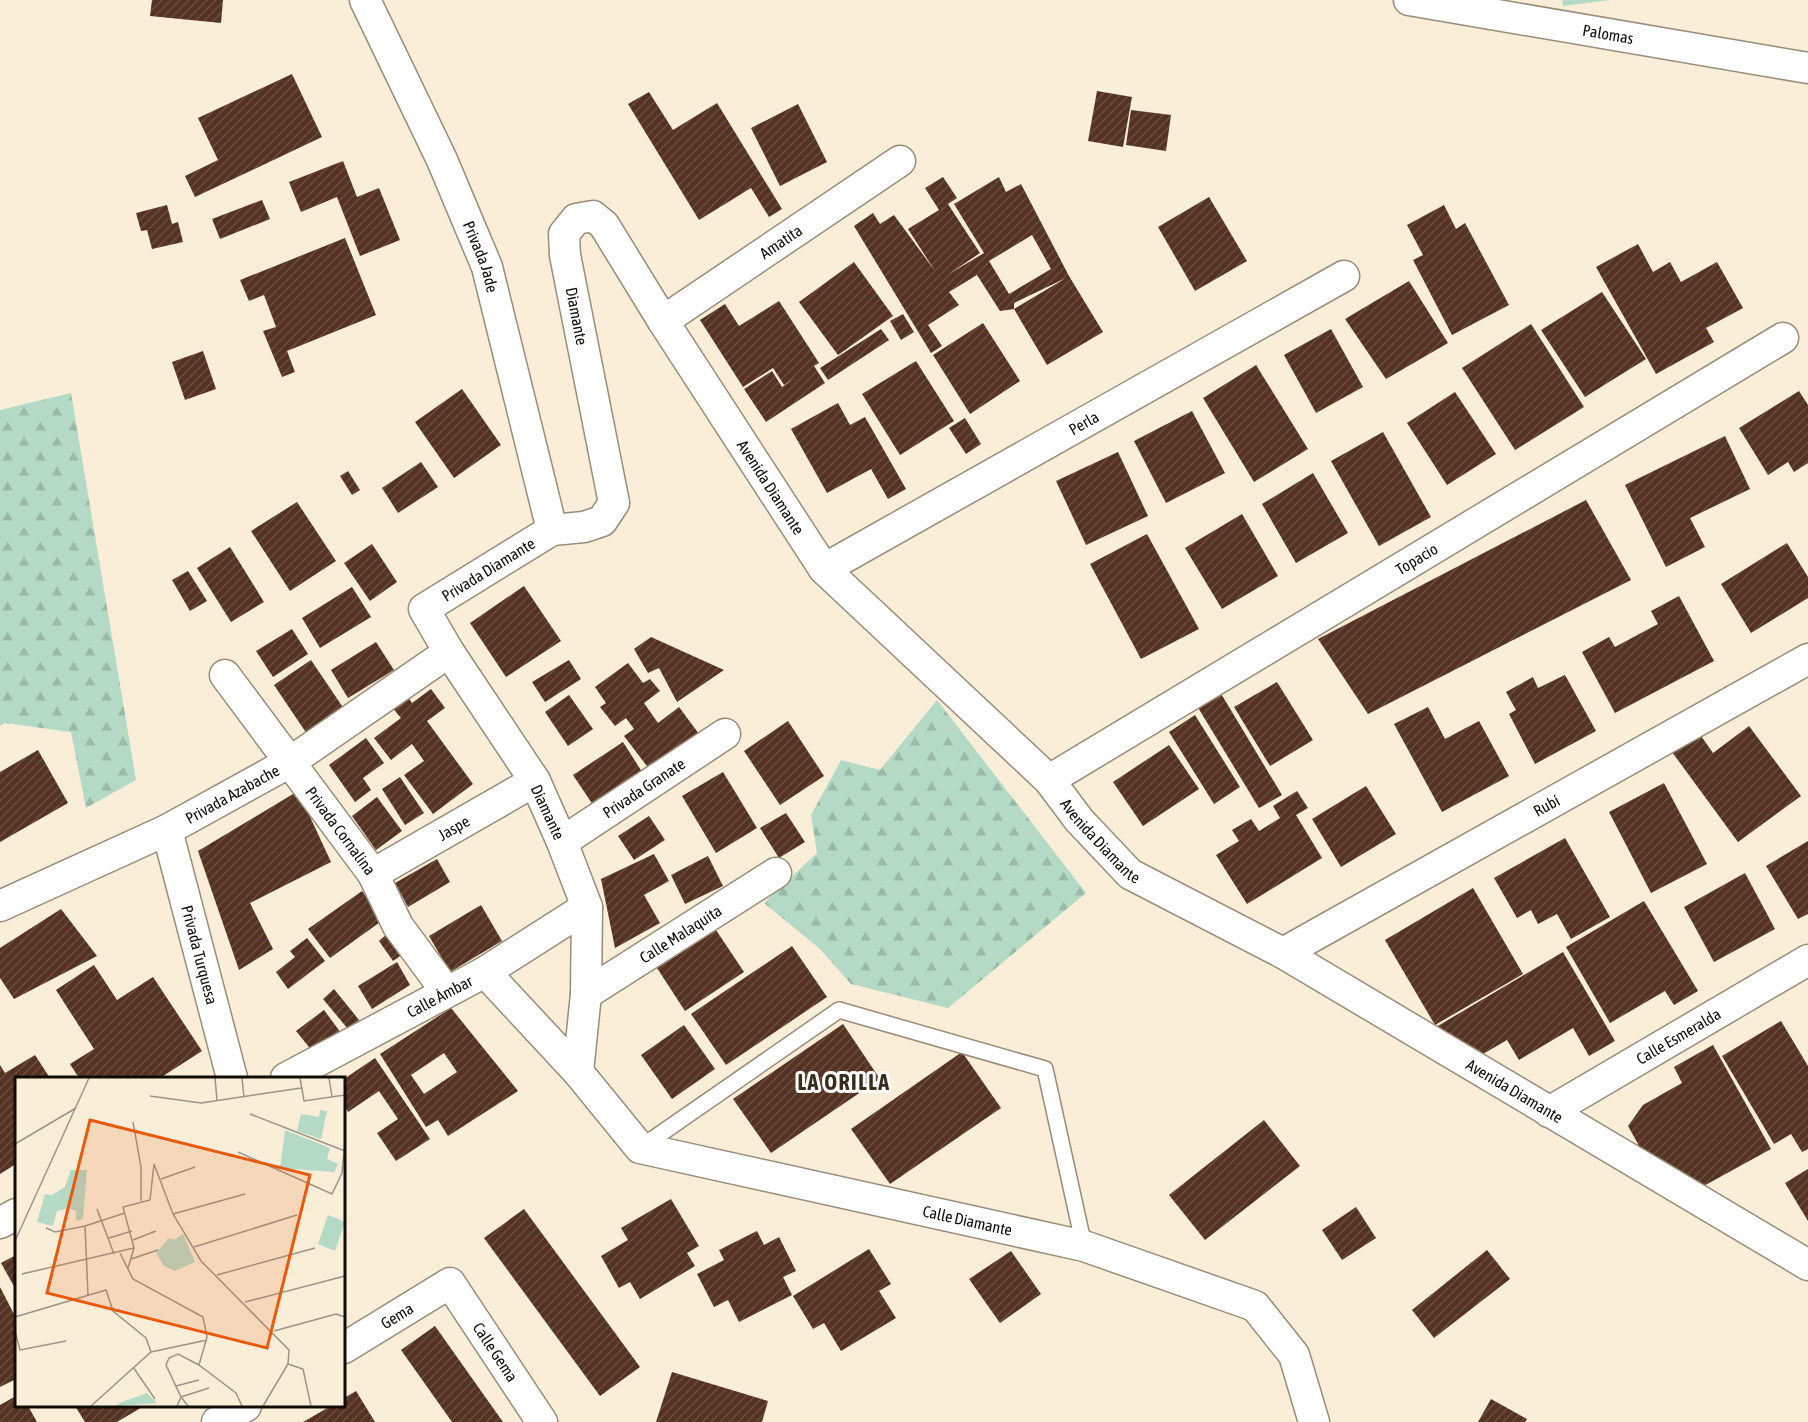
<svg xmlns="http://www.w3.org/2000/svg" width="1808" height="1422" font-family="'Asap Condensed',sans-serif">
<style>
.forest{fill:url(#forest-firs)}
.building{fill:url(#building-hatch);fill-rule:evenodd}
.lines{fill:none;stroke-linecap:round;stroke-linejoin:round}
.service-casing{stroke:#988d7a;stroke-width:18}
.minor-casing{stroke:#988d7a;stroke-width:33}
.service{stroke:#fff;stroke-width:15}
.minor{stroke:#fff;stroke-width:30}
.labels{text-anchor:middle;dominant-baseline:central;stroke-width:6;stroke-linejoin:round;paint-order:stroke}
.street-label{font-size:16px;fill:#100c06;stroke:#fff}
.district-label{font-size:22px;font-weight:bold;letter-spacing:1.5px;fill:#372d1d;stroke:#fff}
.inset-road{fill:none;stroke:#9c9485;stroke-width:1.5}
.view{fill:#e8590c;fill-opacity:0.15;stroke:#e8590c;stroke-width:3}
.inset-edge{fill:none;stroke:#100c06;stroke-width:3}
</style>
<defs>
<pattern id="forest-firs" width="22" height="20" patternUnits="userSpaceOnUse" patternTransform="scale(1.5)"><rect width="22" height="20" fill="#b4d9c5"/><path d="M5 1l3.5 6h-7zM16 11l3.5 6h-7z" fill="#9ab9a8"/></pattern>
<pattern id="building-hatch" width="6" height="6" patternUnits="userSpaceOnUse" patternTransform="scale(1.5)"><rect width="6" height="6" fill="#553323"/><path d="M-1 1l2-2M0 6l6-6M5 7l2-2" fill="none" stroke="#694d40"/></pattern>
</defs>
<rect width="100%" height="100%" fill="#faeed9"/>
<g class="forest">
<polygon points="1562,0 1610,0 1563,6"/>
<polygon points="71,393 136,780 86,808 71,732 5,723 0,726 0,410"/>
<polygon points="937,700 1086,893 948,1008 851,984 820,949 764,903 817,853 811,815 841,760 880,770"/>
</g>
<g class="building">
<polygon points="152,0 223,0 221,23 150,16"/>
<polygon points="292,74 322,137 195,197 185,176 218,160 198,118"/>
<polygon points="1097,91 1132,97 1123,147 1088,141"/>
<polygon points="649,92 673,130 717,103 782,209 769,217 751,188 699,220 628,104"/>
<polygon points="798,104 827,162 780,186 751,128"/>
<polygon points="1131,110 1171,115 1166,151 1126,145"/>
<polygon points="343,161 357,197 379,188 400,240 360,256 337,197 301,212 289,182"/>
<path d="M943 177 957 198 948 204 980 253 949 274 984 253 954 204 999 177 1006 192 1021 184 1069 276 1103 332 1047 365 1014 309 1066 278 1014 303V309L1000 311 977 275 949 292 959 305 928 325 942 346 931 353 854 226 873 213 880 224 894 215 935 271 908 229 939 210 925 188ZM1032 235 1051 269 1009 294 989 261Z"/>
<polygon points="1209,197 1247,261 1195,291 1158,227"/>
<polygon points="262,200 270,219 220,239 212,219"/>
<polygon points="167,205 172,224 178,222 183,242 152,249 147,230 141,231 136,213"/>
<polygon points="1444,205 1456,229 1465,223 1509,305 1452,335 1413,260 1423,255 1407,225"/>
<polygon points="345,238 376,315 287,351 295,372 282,377 263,331 276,327 264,295 249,301 240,280"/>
<polygon points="1638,244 1653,272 1670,262 1681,282 1717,262 1743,308 1706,328 1714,342 1656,374 1596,267"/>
<polygon points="854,262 893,316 838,355 799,302"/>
<polygon points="1409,281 1448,343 1386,379 1345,319"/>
<polygon points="1602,292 1646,359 1585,397 1541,330"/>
<polygon points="779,301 819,363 814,366 825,383 766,422 744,389 772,371 782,387 795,378 784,385 773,368 743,387 700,320 725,304 739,326"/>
<polygon points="903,314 914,332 901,340 890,321"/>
<polygon points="983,323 1020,381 970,414 933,355"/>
<polygon points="1531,324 1584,407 1515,450 1462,368"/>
<polygon points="881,329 889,340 828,380 820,368"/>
<polygon points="1331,329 1363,387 1316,413 1284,355"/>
<polygon points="203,351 216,389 185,400 172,362"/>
<polygon points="916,361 954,421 900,455 862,394"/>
<polygon points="1256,365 1308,449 1254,482 1203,398"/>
<polygon points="462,389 501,445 454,478 415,422"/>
<polygon points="1799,391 1808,405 1808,463 1794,472 1788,462 1768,475 1739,428"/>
<polygon points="1455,392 1496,454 1447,485 1407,423"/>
<polygon points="838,403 850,425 865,417 906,489 888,499 871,469 827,493 791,429"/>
<polygon points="1192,411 1225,473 1166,503 1134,441"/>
<polygon points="965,418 981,444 966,454 949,428"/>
<polygon points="1383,432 1431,517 1379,546 1331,461"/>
<polygon points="1725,436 1750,489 1690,518 1705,547 1666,567 1625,485"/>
<polygon points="1118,452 1148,516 1086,545 1056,481"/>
<polygon points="421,462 438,487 398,513 382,488"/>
<polygon points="348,471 360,490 352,495 340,476"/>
<polygon points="1313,473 1348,533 1296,563 1262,504"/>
<polygon points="1586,500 1631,580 1368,714 1318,639"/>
<polygon points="297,502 336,561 290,591 251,531"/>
<polygon points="1242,514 1278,576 1222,609 1185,548"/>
<polygon points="1147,534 1199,629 1141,659 1090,564"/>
<polygon points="1787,543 1808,577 1808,598 1751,633 1721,584"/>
<polygon points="372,544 397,582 370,601 344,563"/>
<polygon points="230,547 264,602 231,622 197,568"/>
<polygon points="188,571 207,601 190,611 172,580"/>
<polygon points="524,586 561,641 506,677 470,623"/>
<polygon points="352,587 371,617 320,648 302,618"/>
<polygon points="1679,596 1714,661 1615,713 1582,652 1609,637 1615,647 1658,624 1651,611"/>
<polygon points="292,629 308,654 273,677 256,651"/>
<polygon points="651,637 724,670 677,702 659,668 648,673 634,649"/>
<polygon points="376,642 394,670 348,698 331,670"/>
<polygon points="311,660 344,709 307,734 274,685"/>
<polygon points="569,660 581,679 545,702 532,682"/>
<polygon points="628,663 643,683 650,679 660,691 644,703 658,723 679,707 702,738 653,774 624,736 634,729 626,718 615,726 600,707 606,703 595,687"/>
<polygon points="1565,675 1596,731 1535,764 1509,714 1516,710 1506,692 1533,677 1538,688"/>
<polygon points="1277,682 1313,740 1270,766 1234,707"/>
<polygon points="1217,687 1282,795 1259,808 1194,701"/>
<polygon points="431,689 445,708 427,721 473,784 433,814 404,775 424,761 412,744 391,760 374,738 401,718 390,705 406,694 412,703"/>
<polygon points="569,695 593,729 568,746 545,712"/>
<polygon points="1428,707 1445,739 1479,721 1509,776 1442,812 1394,724"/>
<polygon points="1195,715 1240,787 1214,804 1169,732"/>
<polygon points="788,721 824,776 780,805 744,751"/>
<polygon points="1749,726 1801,796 1738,842 1672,752 1699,733 1713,753"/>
<polygon points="366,738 384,763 363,778 371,790 355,802 329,765"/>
<polygon points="623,742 644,775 595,808 573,775"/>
<polygon points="1169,745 1199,789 1143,826 1113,782"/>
<polygon points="38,750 68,803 0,842 0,772"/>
<polygon points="723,772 757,828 716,853 682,796"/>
<polygon points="400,777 424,813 405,825 382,789"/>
<polygon points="1664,783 1707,864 1651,893 1609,812"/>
<polygon points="1366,786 1396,834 1341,867 1312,819"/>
<polygon points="298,791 331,862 250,903 273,949 239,970 198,851"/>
<polygon points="1297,791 1308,808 1296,815 1322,858 1247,904 1216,855 1239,841 1232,830 1251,819 1259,831 1280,818 1273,806"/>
<polygon points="377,797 402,831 376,850 352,816"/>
<polygon points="786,813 805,842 779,858 760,828"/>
<polygon points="649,816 665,840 634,860 618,836"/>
<polygon points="1565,838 1610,917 1571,939 1557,914 1538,924 1531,910 1517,918 1494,878"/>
<polygon points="1808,841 1808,914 1798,919 1766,866"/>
<polygon points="654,854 669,881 644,895 660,923 615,948 601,879"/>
<polygon points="708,856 723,886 685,904 671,875"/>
<polygon points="437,859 450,882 408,907 395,883"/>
<polygon points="1745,873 1775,929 1714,962 1684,907"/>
<polygon points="1473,888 1523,974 1435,1025 1385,940"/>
<polygon points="362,891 383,920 330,958 308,929"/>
<polygon points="1644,901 1698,991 1674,1005 1665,991 1610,1023 1566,947"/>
<polygon points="481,905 502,941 450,972 429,936"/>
<polygon points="61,909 97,956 14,999 0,978 0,948"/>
<polygon points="716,930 744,972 685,1011 657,968"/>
<polygon points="387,934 403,954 393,961 379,941"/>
<polygon points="307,938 325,961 288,989 276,972 295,957 290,951"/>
<polygon points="792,946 827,997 726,1065 691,1014"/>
<polygon points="1563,952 1615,1041 1589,1056 1573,1028 1519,1060 1507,1040 1478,1057 1436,1027"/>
<polygon points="397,962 410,985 372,1009 358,986"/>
<polygon points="94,965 117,1000 153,977 202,1051 160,1078 79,1078 70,1064 94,1049 56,990"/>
<polygon points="334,989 359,1020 348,1029 323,999"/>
<path d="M451 1008 518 1091 448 1136 438 1120 426 1127 380 1054ZM444 1053 457 1072 424 1094 411 1075Z"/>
<polygon points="324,1010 344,1037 317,1057 296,1031"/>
<polygon points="1781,1021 1808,1066 1808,1149 1802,1152 1791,1134 1774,1144 1722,1056"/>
<polygon points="843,1024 880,1079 771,1153 733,1099"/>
<polygon points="684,1025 715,1069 672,1099 641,1055"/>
<polygon points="1713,1045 1771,1149 1700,1188 1643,1153 1628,1126 1643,1105 1682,1083 1674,1067"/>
<polygon points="962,1052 1001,1108 890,1184 851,1129"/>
<polygon points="35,1055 50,1078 16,1078 16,1164 0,1174 0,1065 5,1073"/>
<polygon points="375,1058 430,1139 396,1161 377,1133 398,1119 379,1091 348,1112 344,1105 344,1079"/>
<polygon points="1264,1120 1300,1166 1205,1240 1169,1195"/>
<polygon points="1808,1169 1808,1221 1785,1183"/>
<polygon points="671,1199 699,1246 687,1253 695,1266 640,1299 630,1282 619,1288 601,1256 628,1240 621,1228"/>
<polygon points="1356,1207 1376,1238 1342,1260 1322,1230"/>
<polygon points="524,1209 640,1367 600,1396 484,1238"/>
<polygon points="757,1231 764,1245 779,1237 796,1271 783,1277 792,1295 739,1322 728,1300 714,1307 697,1274 724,1260 719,1250"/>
<polygon points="869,1249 891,1284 879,1291 896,1318 841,1351 824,1323 813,1329 793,1296"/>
<polygon points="1487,1250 1510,1279 1434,1338 1412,1310"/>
<polygon points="1011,1251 1041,1294 1000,1323 969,1279"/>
<polygon points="16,1255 16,1290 1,1263"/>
<polygon points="0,1287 16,1318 16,1379 0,1387"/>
<polygon points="435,1326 503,1422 452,1422 401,1350"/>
<polygon points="672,1372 768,1401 762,1422 656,1422"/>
<polygon points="356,1391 375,1422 303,1422 331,1406 344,1406 344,1398"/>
<polygon points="16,1396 16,1406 28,1406 37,1422 0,1422 0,1405"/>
<polygon points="1491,1399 1527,1419 1525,1422 1478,1422"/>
<polygon points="75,1406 144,1406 117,1422 85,1422"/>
</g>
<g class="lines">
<g class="service-casing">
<polyline id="service" points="640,1148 839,1010 1045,1069 1084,1246"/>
</g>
<g class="minor-casing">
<g id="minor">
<path id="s1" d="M365 0 442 160 487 267 552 530"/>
<path id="s2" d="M1409 0 1808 68"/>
<path id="s3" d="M663 321 900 161"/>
<path id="s4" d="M824 569 1344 276"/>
<path id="s5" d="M225 675 373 874 398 926 446 991"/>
<path id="s6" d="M1049 780 1783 338"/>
<path id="s7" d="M167 830 232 1078"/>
<path id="s8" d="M562 842 725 734"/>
<path id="s9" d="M373 874 535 781"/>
<path id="s10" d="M0 906 167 830 290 762 449 652"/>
<path id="s11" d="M1283 953 1808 659"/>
<path id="s12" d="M485 972 578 1072 640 1148 1084 1246 1255 1306 1294 1355 1314 1422"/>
<path id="s13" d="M586 994 776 873"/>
<path id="s14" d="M578 1072 586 994 587 907 562 842 535 781 449 652 424 609 552 530 584 527 602 521 614 503 565 255 564 234 576 219 593 216 604 225 663 321 824 569 1049 780 1079 820 1130 874 1283 953 1808 1265"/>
<path id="s15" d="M286 1078 485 972 587 907"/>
<path id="s16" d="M1549 1112 1808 960"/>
<polyline points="0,1223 16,1214"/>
<path id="s17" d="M344 1348 450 1283 542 1422"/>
<polyline points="217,1422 246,1406"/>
</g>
</g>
<use href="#service" class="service"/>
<use href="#minor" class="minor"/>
</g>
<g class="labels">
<g class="street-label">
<text stroke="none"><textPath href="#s2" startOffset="202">Palomas</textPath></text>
<text stroke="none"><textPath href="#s3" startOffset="142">Amatita</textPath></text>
<text stroke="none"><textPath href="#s1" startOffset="282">Privada Jade</textPath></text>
<text transform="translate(577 316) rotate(79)">Diamante</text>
<text stroke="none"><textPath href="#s4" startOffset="298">Perla</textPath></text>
<text stroke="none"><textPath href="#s14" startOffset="1365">Avenida Diamante</textPath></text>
<text stroke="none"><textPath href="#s6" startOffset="429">Topacio</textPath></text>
<text stroke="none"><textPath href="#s14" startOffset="582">Privada Diamante</textPath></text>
<text stroke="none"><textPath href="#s8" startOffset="98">Privada Granate</textPath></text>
<text stroke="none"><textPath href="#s10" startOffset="258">Privada Azabache</textPath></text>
<text stroke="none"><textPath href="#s11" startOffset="302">Rubí</textPath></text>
<text transform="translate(548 812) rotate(65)">Diamante</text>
<text stroke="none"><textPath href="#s9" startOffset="93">Jaspe</textPath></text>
<text stroke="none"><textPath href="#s5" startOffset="194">Privada Cornalina</textPath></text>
<text stroke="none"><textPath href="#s14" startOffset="1851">Avenida Diamante</textPath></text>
<text stroke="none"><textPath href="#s13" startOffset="112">Calle Malaquita</textPath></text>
<text stroke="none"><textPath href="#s7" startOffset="129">Privada Turquesa</textPath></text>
<text stroke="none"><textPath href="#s15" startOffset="174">Calle Ámbar</textPath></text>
<text stroke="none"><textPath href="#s16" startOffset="150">Calle Esmeralda</textPath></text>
<text stroke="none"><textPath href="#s14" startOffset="2337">Avenida Diamante</textPath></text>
<text stroke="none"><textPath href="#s12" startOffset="570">Calle Diamante</textPath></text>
<text stroke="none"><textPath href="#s17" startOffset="62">Gema</textPath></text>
<text stroke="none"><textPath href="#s17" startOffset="207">Calle Gema</textPath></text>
</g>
<g class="district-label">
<text x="844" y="1082">LA ORILLA</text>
</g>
</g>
<g transform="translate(15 1077)">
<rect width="330" height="330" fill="#faeed9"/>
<path d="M305 33 312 34 306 62 282 54 286 37 304 40ZM270 53 315 71 312 82 323 87 319 95 265 91ZM56 93H72L68 142 61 144V134L54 131 42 134 38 149 22 145 30 117 37 118 50 110ZM168 157 180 185 160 194 149 189 141 176 154 161 159 163ZM132 316 142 326 101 329 107 325Z" fill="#b4d9c5"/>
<path d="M313 138 330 145 320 174 303 167Z" fill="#b4d9c5"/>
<path class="inset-road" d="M200 1 202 23M227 1 229 20M285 1 289 24 330 18M314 1 317 20M135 19 186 26 286 11M235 37 330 74M118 45 126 90V124M0 67 61 31M223 75 317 117 327 96 330 64M139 87 158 137 186 184 274 273 273 287 248 329M146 102 180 90M82 132 99 177M158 137 230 117M70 149 73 218M31 151 40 155 70 149 110 136M94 161 117 154M118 163 141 154M0 164 74 1M179 170 282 138M105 176 118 202 188 240 192 260 184 288 221 316 227 329M116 182 143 173M113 191 119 171 108 130 135 123 139 87M7 197 119 171M202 198 300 171M230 225 330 199M0 240 91 213 98 234 131 261 136 275M0 254 5 273 51 264M259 254 321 237 330 240M273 287 288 292 296 329M118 290 140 322M161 309 184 303M76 329 136 275 192 263M162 329 166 320 151 288 154 281 163 277 184 288M173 329 166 320 194 311"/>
<path class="view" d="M75 43 295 98 252 271 32 216Z"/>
<rect width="330" height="330" class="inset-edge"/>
</g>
</svg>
